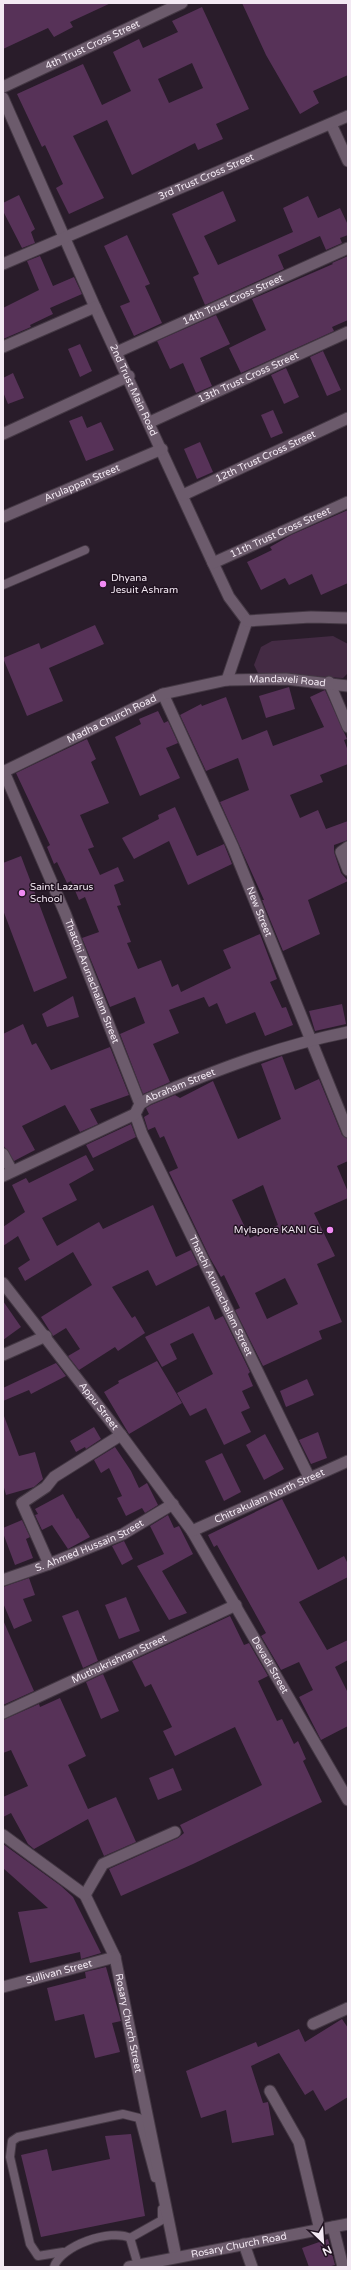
<svg xmlns="http://www.w3.org/2000/svg" width="351" height="2270" font-family="'Varela Round',sans-serif">
<style>
.green{fill:#442b44}
.building{fill:#573258;fill-rule:evenodd}
.lines{fill:none;stroke-linecap:round;stroke-linejoin:round}
.service-casing{stroke:#443844;stroke-width:10}
.pedestrian-casing{stroke:#443844;stroke-width:13}
.minor-casing{stroke:#443844;stroke-width:13}
.tertiary-casing{stroke:#443844;stroke-width:13}
.secondary-casing{stroke:#443844;stroke-width:13}
.service{stroke:#6c5b6c;stroke-width:8}
.pedestrian{stroke:#6c5b6c;stroke-width:11}
.minor{stroke:#6c5b6c;stroke-width:11}
.tertiary{stroke:#6c5b6c;stroke-width:11}
.secondary{stroke:#6c5b6c;stroke-width:11}
.poi-dot{fill:#f18af4;stroke:#201220;stroke-width:1.5}
.labels{text-anchor:middle;dominant-baseline:central;stroke-width:3;stroke-linejoin:round;paint-order:stroke}
.street-label{font-size:10px;fill:#f3e9f3;stroke:#201220}
.poi-label{font-size:10px;fill:#f3e9f3;stroke:#201220;text-anchor:start}
</style>
<rect width="100%" height="100%" fill="#291c2a"/>
<polygon class="green" points="333,636 348,644 348,673 343,678 258,673 254,665 261,647 272,641"/>
<g class="building">
<polygon points="3,3 111,3 70,22 73,27 54,37 48,28 3,49"/>
<polygon points="242,3 348,3 348,75 313,91 319,103 300,114 266,55"/>
<path d="M202 7 249 109 216 124 223 139 198 150 195 143 132 175 107 120 73 136 104 198 69 214 56 188 63 184 45 145 42 147 17 94 83 64 102 105 131 91 113 52 139 39 143 48 178 32 172 21ZM192 63 203 88 169 103 158 79Z"/>
<polygon points="223,191 236,221 204,236 218,265 293,232 283,208 308,196 318,218 340,208 348,225 348,235 340,238 342,243 326,250 320,236 278,255 284,269 205,305 193,277 199,274 172,214"/>
<polygon points="19,195 35,229 31,232 35,243 22,248 3,211 3,203"/>
<polygon points="127,235 150,284 145,286 162,323 134,336 120,306 130,302 104,246"/>
<polygon points="40,256 53,286 74,277 82,294 50,308 53,314 30,325 31,327 3,339 3,308 39,290 27,261"/>
<polygon points="348,256 348,320 332,327 334,331 241,373 229,348 266,330 252,299 333,264 332,263"/>
<polygon points="216,315 230,344 200,358 212,386 196,393 183,363 170,369 157,341"/>
<polygon points="80,344 92,371 80,377 68,349"/>
<polygon points="323,351 341,390 327,396 310,357"/>
<polygon points="286,368 299,397 284,404 271,375"/>
<polygon points="13,373 24,398 8,404 3,392 3,378"/>
<polygon points="273,410 283,433 271,438 261,415"/>
<polygon points="82,416 87,428 101,422 114,450 86,461 69,421"/>
<polygon points="200,442 213,472 197,479 184,449"/>
<polygon points="348,510 348,583 321,595 312,574 289,585 285,578 261,590 247,562 272,550 270,547 291,535"/>
<polygon points="95,625 104,644 49,668 63,701 27,716 3,658 39,643 41,649"/>
<polygon points="289,687 295,709 266,718 259,696"/>
<polygon points="325,690 347,739 344,740 348,751 348,764 320,775 323,782 290,795 300,818 318,810 326,829 348,821 348,840 334,845 334,852 341,873 348,881 308,900 320,934 283,951 262,900 264,900 220,802 249,790 238,758 206,771 180,715 201,704 202,706 226,697 242,740 267,730 273,746 324,727 310,697"/>
<polygon points="158,711 164,723 168,721 178,743 166,748 180,778 140,796 115,737 141,724 139,719"/>
<polygon points="87,739 96,759 91,762 109,803 80,815 94,847 88,849 100,875 118,867 124,881 114,885 121,905 117,906 131,942 127,943 138,969 161,960 172,987 178,984 181,992 231,968 223,950 260,934 277,979 270,982 282,1008 286,1007 293,1025 265,1036 255,1012 226,1024 217,1003 209,1007 204,997 169,1010 179,1033 153,1044 170,1082 143,1094 120,1034 145,1023 135,997 110,1007 82,938 99,932 85,897 79,900 71,881 67,883 57,862 54,864 47,847 50,845 16,773"/>
<polygon points="175,807 197,856 224,844 232,864 188,885 169,841 134,859 122,838 159,819 158,815"/>
<polygon points="21,856 67,978 34,992 3,910 3,863"/>
<polygon points="73,996 79,1017 47,1027 42,1014"/>
<polygon points="342,1004 346,1024 315,1031 309,1011"/>
<polygon points="23,1024 32,1045 36,1043 51,1070 110,1047 129,1095 90,1109 98,1124 80,1132 65,1105 22,1126 35,1150 14,1161 3,1145 3,1034"/>
<path d="M282 1056 295 1090 319 1079 342 1135 348 1139V1161L337 1166 348 1192V1198L314 1213 335 1256 317 1264 342 1322 319 1331 322 1339 263 1366 235 1310 240 1308 224 1275 221 1277 210 1258 169 1172 178 1168 164 1136 160 1138 155 1127 148 1130 144 1117 149 1114 146 1108 151 1105 175 1095 180 1098 213 1081 238 1139 281 1119 261 1064ZM263 1185 278 1225 250 1238 232 1200ZM285 1278 298 1304 267 1319 255 1293Z"/>
<polygon points="131,1124 136,1137 93,1158 86,1145"/>
<polygon points="86,1155 94,1170 69,1184 77,1200 42,1218 57,1246 99,1222 103,1229 153,1205 176,1257 191,1250 198,1265 156,1286 148,1270 112,1287 132,1318 135,1316 145,1333 118,1351 115,1347 79,1370 68,1356 80,1349 66,1328 53,1336 41,1317 92,1285 73,1252 25,1281 18,1268 30,1260 18,1236 3,1246 3,1227 25,1212 12,1185 26,1178 29,1183"/>
<polygon points="3,1301 21,1327 3,1340"/>
<polygon points="209,1306 215,1320 223,1316 250,1372 248,1374 253,1386 242,1391 250,1408 241,1412 251,1432 224,1445 206,1408 190,1416 177,1393 213,1374 193,1333 170,1344 177,1359 162,1367 145,1337"/>
<polygon points="157,1361 182,1403 129,1434 104,1392 119,1383 118,1381"/>
<polygon points="56,1363 66,1376 31,1394 29,1390 3,1401 3,1388"/>
<polygon points="307,1379 314,1395 286,1407 280,1391"/>
<polygon points="4,1416 19,1456 35,1452 43,1479 34,1487 6,1495 3,1484"/>
<polygon points="94,1427 101,1439 86,1449 85,1447 76,1452 70,1441"/>
<polygon points="318,1432 327,1458 311,1464 299,1440"/>
<polygon points="265,1434 284,1469 264,1480 246,1445"/>
<polygon points="115,1447 131,1471 139,1488 147,1483 158,1505 145,1513 142,1508 126,1516 117,1498 122,1496 109,1468 101,1473 94,1460"/>
<polygon points="222,1453 241,1492 224,1501 205,1461"/>
<polygon points="63,1494 77,1519 78,1518 90,1537 68,1549 52,1525 42,1530 35,1515 38,1514 35,1509"/>
<polygon points="282,1499 318,1570 344,1556 348,1564 348,1577 299,1602 327,1650 348,1640 348,1660 335,1667 348,1693 348,1726 321,1740 299,1697 313,1690 299,1662 281,1670 261,1636 266,1633 217,1545 214,1547 208,1535"/>
<polygon points="168,1515 174,1528 179,1526 193,1554 162,1571 187,1613 169,1620 137,1566 164,1554 150,1526"/>
<polygon points="22,1520 30,1537 26,1539 33,1558 15,1565 3,1533 3,1528"/>
<polygon points="124,1541 133,1559 122,1565 112,1546"/>
<polygon points="29,1578 35,1595 23,1599 32,1621 14,1629 3,1603 3,1587"/>
<polygon points="126,1597 140,1631 119,1639 105,1605"/>
<polygon points="78,1610 98,1661 83,1668 62,1616"/>
<polygon points="230,1616 244,1645 249,1643 268,1676 258,1681 277,1721 282,1719 294,1744 298,1741 306,1759 303,1761 322,1802 193,1864 121,1896 109,1869 178,1838 184,1833 180,1825 262,1785 235,1727 175,1756 163,1731 172,1727 151,1684 145,1687 132,1661"/>
<polygon points="3,1620 34,1691 3,1705"/>
<polygon points="103,1674 119,1711 101,1719 86,1682"/>
<polygon points="60,1698 86,1756 68,1765 88,1809 116,1797 136,1842 104,1856 88,1819 34,1849 28,1844 11,1813 3,1817 3,1797 28,1786 11,1750 3,1753 3,1720 39,1704 40,1707"/>
<polygon points="173,1768 182,1790 158,1800 149,1778"/>
<polygon points="3,1844 61,1886 73,1897 101,1953 81,1959 80,1952 30,1963 18,1912 48,1908 3,1868"/>
<polygon points="106,1967 121,2021 112,2023 120,2052 95,2058 84,2014 55,2021 47,1988 86,1978 85,1972"/>
<polygon points="342,2019 348,2028 348,2097 325,2111 313,2090 305,2095 279,2053 251,2066 263,2103 268,2102 274,2135 232,2143 226,2110 201,2118 186,2071 256,2042 258,2047 299,2029 305,2042"/>
<polygon points="131,2134 145,2216 41,2237 21,2155 47,2149 52,2171 110,2159 105,2136"/>
<polygon points="328,2239 335,2265 328,2267 309,2267 302,2248"/>
</g>
<g class="lines">
<g class="service-casing">
<g id="service">
<polyline points="3,585 85,550"/>
<polyline points="130,2238 162,2220 162,2209"/>
<polyline points="63,2252 38,2256 30,2244 10,2157 12,2141 18,2137 123,2114 139,2118 155,2178"/>
<path d="M54 2267C60 2246 111 2228 130 2238L138 2265"/>
</g>
</g>
<g class="pedestrian-casing">
<polyline id="pedestrian" points="49,1564 22,1503 46,1487 54,1477 121,1435"/>
</g>
<g class="minor-casing">
<g id="minor">
<path id="s1" d="M3 87 182 3"/>
<path id="s2" d="M3 98 95 307 213 563 229 597 247 621 227 680"/>
<polyline points="331,124 348,161"/>
<path id="s3" d="M3 264 348 116"/>
<polyline points="3,347 95,307"/>
<path id="s4" d="M117 352 348 248"/>
<path id="s5" d="M150 422 348 332"/>
<polyline points="3,434 129,376"/>
<path id="s6" d="M183 495 348 418"/>
<path id="s7" d="M3 517 162 449"/>
<path id="s8" d="M213 563 348 502"/>
<polyline points="247,621 311,617 348,618"/>
<polyline points="329,682 348,727"/>
<path id="s9" d="M163 694 233 847 348 1132"/>
<path id="s10" d="M4 772 65 913 140 1104"/>
<polyline points="348,847 341,852 348,870"/>
<path id="s11" d="M135 1114 142 1134 309 1477"/>
<polyline points="3,1154 12,1171"/>
<path id="s12" d="M3 1176 135 1114 140 1104 148 1099C213 1071 278 1046 348 1032"/>
<polyline points="3,1355 46,1336"/>
<path id="s13" d="M3 1580 49 1564 123 1534 173 1504"/>
<path id="s14" d="M3 1713 236 1605"/>
<path id="s15" d="M3 1835 85 1895 115 1957 176 2257"/>
<polyline points="85,1895 103,1864 175,1832"/>
<path id="s16" d="M3 1987 115 1957"/>
<polyline points="313,2024 348,2008"/>
<polyline points="270,2091 299,2142 320,2230"/>
<polyline points="333,2227 343,2267"/>
<polyline points="244,2244 252,2267"/>
</g>
</g>
<g class="tertiary-casing">
<g id="tertiary">
<path id="s17" d="M3 772 163 694 227 680 286 679 348 686"/>
<path id="s18" d="M3 1283 121 1435 192 1531 348 1800"/>
<path id="s19" d="M192 1531 348 1461"/>
</g>
</g>
<g class="secondary-casing">
<g id="secondary">
<path id="s20" d="M129 2267 348 2224"/>
</g>
</g>
<use href="#service" class="service"/>
<use href="#pedestrian" class="pedestrian"/>
<use href="#minor" class="minor"/>
<use href="#tertiary" class="tertiary"/>
<use href="#secondary" class="secondary"/>
</g>
<g class="poi-dot">
<circle cx="103" cy="584" r="4"/>
<circle cx="22" cy="893" r="4"/>
<circle cx="330" cy="1230" r="4"/>
</g>
<g class="labels">
<g class="street-label">
<text stroke="none"><textPath href="#s1" startOffset="99">4th Trust Cross Street</textPath></text>
<text stroke="none"><textPath href="#s3" startOffset="221">3rd Trust Cross Street</textPath></text>
<text stroke="none"><textPath href="#s4" startOffset="127">14th Trust Cross Street</textPath></text>
<text stroke="none"><textPath href="#s5" startOffset="108">13th Trust Cross Street</textPath></text>
<text stroke="none"><textPath href="#s2" startOffset="320">2nd Trust Main Road</textPath></text>
<text stroke="none"><textPath href="#s6" startOffset="91">12th Trust Cross Street</textPath></text>
<text stroke="none"><textPath href="#s7" startOffset="86">Arulappan Street</textPath></text>
<text stroke="none"><textPath href="#s8" startOffset="74">11th Trust Cross Street</textPath></text>
<text stroke="none"><textPath href="#s17" startOffset="304">Mandaveli Road</textPath></text>
<text stroke="none"><textPath href="#s17" startOffset="121">Madha Church Road</textPath></text>
<text stroke="none"><textPath href="#s9" startOffset="238">New Street</textPath></text>
<text stroke="none"><textPath href="#s10" startOffset="227">Thatchi Arunachalam Street</textPath></text>
<text stroke="none"><textPath href="#s12" startOffset="201">Abraham Street</textPath></text>
<text stroke="none"><textPath href="#s11" startOffset="201">Thatchi Arunachalam Street</textPath></text>
<text stroke="none"><textPath href="#s18" startOffset="156">Appu Street</textPath></text>
<text stroke="none"><textPath href="#s19" startOffset="85">Chitrakulam North Street</textPath></text>
<text stroke="none"><textPath href="#s13" startOffset="93">S. Ahmed Hussain Street</textPath></text>
<text stroke="none"><textPath href="#s14" startOffset="128">Muthukrishnan Street</textPath></text>
<text stroke="none"><textPath href="#s18" startOffset="467">Devadi Street</textPath></text>
<text stroke="none"><textPath href="#s16" startOffset="58">Sullivan Street</textPath></text>
<text stroke="none"><textPath href="#s15" startOffset="238">Rosary Church Street</textPath></text>
<text stroke="none"><textPath href="#s20" startOffset="112">Rosary Church Road</textPath></text>
</g>
<g class="poi-label">
<text x="111" y="578">Dhyana<tspan x="111" dy="12">Jesuit Ashram</tspan></text>
<text x="30" y="887">Saint Lazarus<tspan x="30" dy="12">School</tspan></text>
<text x="322" y="1230" text-anchor="end">Mylapore KANI GL</text>
</g>
</g>
<rect width="351" height="2270" fill="none" stroke="#f3e9f3" stroke-width="8"/>
<g transform="translate(323 2242) rotate(155)" stroke="#201220" stroke-width="3" paint-order="stroke">
<path d="M0-3L7 15L0 10L-7 15Z" fill="#f3e9f3"/>
<text y="-6" font-size="11" font-weight="bold" text-anchor="middle" fill="#f3e9f3">N</text>
</g>
</svg>
